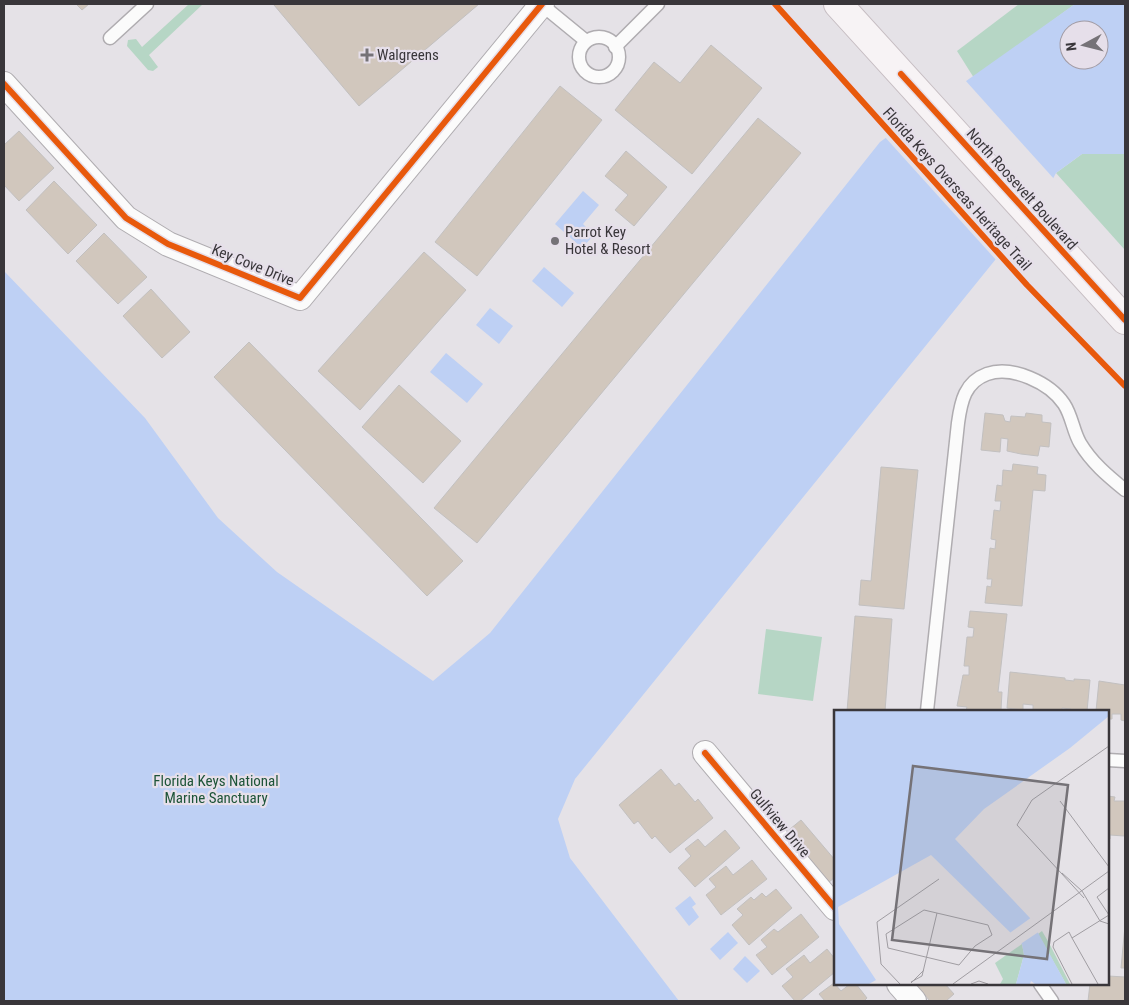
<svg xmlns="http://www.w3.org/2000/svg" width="1129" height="1005" font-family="'Roboto Condensed',sans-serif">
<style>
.green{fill:#b6d6c5}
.water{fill:#bed0f4;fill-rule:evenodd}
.pier{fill:#e5e2e7}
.building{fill:#d1c7bd;stroke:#c2c0c0}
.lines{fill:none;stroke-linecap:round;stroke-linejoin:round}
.lane-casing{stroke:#afacb0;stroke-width:15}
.street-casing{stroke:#afacb0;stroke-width:26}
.primary-casing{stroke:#c6bdc2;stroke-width:30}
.lane{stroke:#fbfbfb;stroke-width:12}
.street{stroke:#fbfbfb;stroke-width:24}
.primary{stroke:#f7f3f5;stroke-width:28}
.cycleway-casing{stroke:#e6dfea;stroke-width:9}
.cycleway{stroke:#e8590c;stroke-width:6}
.poi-dot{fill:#757277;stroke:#e6dfea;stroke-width:2}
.labels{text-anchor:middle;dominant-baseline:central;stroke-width:4.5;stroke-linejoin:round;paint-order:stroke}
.poi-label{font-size:15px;fill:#39363a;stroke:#e6dfea;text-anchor:start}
.street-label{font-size:15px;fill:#39363a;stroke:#e6dfea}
.park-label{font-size:15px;fill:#1d5438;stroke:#e6dfea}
.inset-road{fill:none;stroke:#a09da2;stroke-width:1}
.view{fill:#757277;fill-opacity:0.15;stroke:#757277;stroke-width:2.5}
.inset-edge{fill:none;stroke:#39363a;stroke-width:2.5}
</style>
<rect width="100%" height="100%" fill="#e5e2e7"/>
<g class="green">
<polygon points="189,4 203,4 149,55 158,67 153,71 148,70 127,46 128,40 136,39 142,47"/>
<polygon points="1019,4 1075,4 974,78 957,51"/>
<polygon points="1082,154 1125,154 1125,250 1056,173"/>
<polygon points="766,629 822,637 813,701 758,694"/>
</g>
<g class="water">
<path d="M1075 4H1125V154H1082L1056 173 1038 207 575 779 558 819 570 858 679 1001H4V271L145 418 218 518 277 572 433 681 490 633 880 142ZM1069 30H1099V60H1069Z"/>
<polygon points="583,191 599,205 583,224 594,235 582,248 555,224"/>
<polygon points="544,267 574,293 562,307 532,281"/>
<polygon points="490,308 513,326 499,344 476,325"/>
<polygon points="446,353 483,384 467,403 430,372"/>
<polygon points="690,896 696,904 692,907 699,917 689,926 675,908"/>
<polygon points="728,932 738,943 720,960 710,949"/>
<polygon points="745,956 760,971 747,983 733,969"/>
</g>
<polygon class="pier" points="965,80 1055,180 1040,209 997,261 884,136"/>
<g class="building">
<polygon points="76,4 89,4 82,10"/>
<polygon points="276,4 479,4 359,106 274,5"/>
<polygon points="711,45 762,88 692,174 615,110 654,62 680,83"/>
<polygon points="560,86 602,120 477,276 435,242"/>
<polygon points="758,118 801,153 477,543 434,508"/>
<polygon points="19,131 54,168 19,201 4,185 4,145"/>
<polygon points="626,151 667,187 634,226 615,210 628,195 605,176"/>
<polygon points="54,181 97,225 68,254 26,210"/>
<polygon points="104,233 147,277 118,304 76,261"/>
<polygon points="424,252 466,290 360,410 318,371"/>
<polygon points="151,289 190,332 162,358 123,316"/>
<polygon points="249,342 463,561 427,596 214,377"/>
<polygon points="399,385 461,441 423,483 362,427"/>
<polygon points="985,413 1003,415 1005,421 1010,422 1011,416 1025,417 1026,413 1042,415 1042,422 1051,423 1049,447 1040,446 1038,456 1021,454 1007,451 1008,439 1001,438 1000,452 981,450"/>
<polygon points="1013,464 1038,467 1037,474 1046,475 1045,491 1033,490 1022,606 985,603 987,586 991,587 992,579 987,579 990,548 995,549 996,540 991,539 994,510 1000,511 1001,501 995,501 997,485 1002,486 1003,470 1012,471"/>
<polygon points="881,467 918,470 904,609 859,605 861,580 871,581"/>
<polygon points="970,611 1007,614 998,692 1002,692 1001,710 966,711 967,707 957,706 963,675 969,675 969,666 964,666 967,637 973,637 974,628 968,627"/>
<polygon points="855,616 892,619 885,711 847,711"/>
<polygon points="1010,672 1065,678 1065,680 1074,681 1074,679 1090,680 1087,711 1071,711 1071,709 1062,708 1062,711 1033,710 1033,705 1023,704 1023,710 1007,708"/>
<polygon points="1099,681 1125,685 1125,721 1121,720 1121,714 1112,714 1112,719 1108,719 1108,711 1096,711"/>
<polygon points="661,769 675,786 679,783 695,802 698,799 713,818 670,853 655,836 652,839 638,821 634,824 619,805"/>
<polygon points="1108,796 1115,797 1114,801 1125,801 1125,833 1124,836 1110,835 1110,839 1108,839"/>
<polygon points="801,820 835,860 835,877 828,883 784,834"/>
<polygon points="725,830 740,848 695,887 678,868 691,856 685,849 698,839 705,847"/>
<polygon points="752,860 767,879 721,915 706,895 716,887 709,879 726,866 733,875"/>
<polygon points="776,889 792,908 749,945 732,925 743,915 737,909 751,897 754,900 762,893 766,897"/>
<polygon points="801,914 819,937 772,975 756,955 767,947 761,940 774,929 778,932"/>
<polygon points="1125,926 1125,968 1121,968"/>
<polygon points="827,949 835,959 835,972 800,1001 795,1001 782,986 793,977 786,969 804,955 810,963"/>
<polygon points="1108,976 1125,977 1125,1001 1088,1001 1090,984 1108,984"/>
<polygon points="834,983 841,991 850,984 856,984 867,998 864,1001 825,1001 819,994"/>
<polygon points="915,984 945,984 954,994 946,1001 930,1001"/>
</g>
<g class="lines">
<g class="lane-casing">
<g id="lane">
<polyline points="542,5 586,41"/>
<circle cx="599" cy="57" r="20"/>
<polyline points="110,38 147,4"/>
<polyline points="615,47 658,4"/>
<path d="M927 711 958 423C961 401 965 382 987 374 1012 365 1050 383 1064 404 1072 416 1073 431 1080 443 1092 463 1108 476 1125 490"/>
<polyline points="1108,760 1125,761"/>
<polyline points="1040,984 1052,1001"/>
</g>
</g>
<g class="street-casing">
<g id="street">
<polyline points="4,84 126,218 168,244 300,298 542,4"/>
<polyline points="705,753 835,908"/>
<polyline points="899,984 914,1001"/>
</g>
</g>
<g class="primary-casing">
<polyline id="primary" points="838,4 1125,320"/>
</g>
<use href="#lane" class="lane"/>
<use href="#street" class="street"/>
<use href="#primary" class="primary"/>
<g class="cycleway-casing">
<g id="cycleway">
<polyline points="775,4 1027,285 1125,386"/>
<polyline points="901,74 1125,320"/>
<polyline points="4,84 126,218 168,244 300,298 542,4"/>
<polyline points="705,753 835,908"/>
</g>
</g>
<use href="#cycleway" class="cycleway"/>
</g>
<g class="poi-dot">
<path d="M364.5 47.5h5v5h5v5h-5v5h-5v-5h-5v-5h5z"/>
<circle cx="555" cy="241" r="5"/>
</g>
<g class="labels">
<g class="poi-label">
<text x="377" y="55">Walgreens</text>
<text x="565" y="232">Parrot Key<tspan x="565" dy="17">Hotel &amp; Resort</tspan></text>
</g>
<g class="street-label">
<text transform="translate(957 189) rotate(48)">Florida Keys Overseas Heritage Trail</text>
<text transform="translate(1022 189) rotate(48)">North Roosevelt Boulevard</text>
<text transform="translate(253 265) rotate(22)">Key Cove Drive</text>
<text transform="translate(780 823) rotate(50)">Gulfview Drive</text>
</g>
<g class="park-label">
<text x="216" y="781">Florida Keys National<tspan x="216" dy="17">Marine Sanctuary</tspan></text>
</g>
</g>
<g transform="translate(834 710)">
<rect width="275" height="275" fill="#e5e2e7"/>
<path d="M208 221 215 233 236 274H232L204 224ZM188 234 190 245 182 274H166L169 269 161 253Z" fill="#b6d6c5"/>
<path d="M0 1H275V6L236 38 150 99 121 129 196 208 232 274H201L197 271 196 274H182L190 245 188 234 97 145 4 197 5 214 42 270 35 274H0Z" fill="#bed0f4"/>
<path d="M198 207 206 221 185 235 173 225Z" fill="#e5e2e7"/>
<path class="inset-road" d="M226 91 275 157M228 163 248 181 266 211 275 214M250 188 183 115 198 90 275 36M90 200 154 215 158 225 141 236 125 255 54 238 52 224ZM275 205 263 187 275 178M238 228 235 222 220 232 219 237 238 274M77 272 88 266 103 203M77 273 90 260M66 274 47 254 43 212 105 169M119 274 275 161M137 274 145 271 154 274M264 274 238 228 275 205"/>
<path class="view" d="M79 56 234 75 213 249 58 230Z"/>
<rect width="275" height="275" class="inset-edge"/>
</g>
<rect width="1129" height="1005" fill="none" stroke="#39363a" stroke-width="10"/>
<g transform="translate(1084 45) rotate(263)"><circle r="24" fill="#e6dfea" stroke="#a19ba4"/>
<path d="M0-4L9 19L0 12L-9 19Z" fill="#757277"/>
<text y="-8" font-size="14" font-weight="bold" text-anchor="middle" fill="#39363a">N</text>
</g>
</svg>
